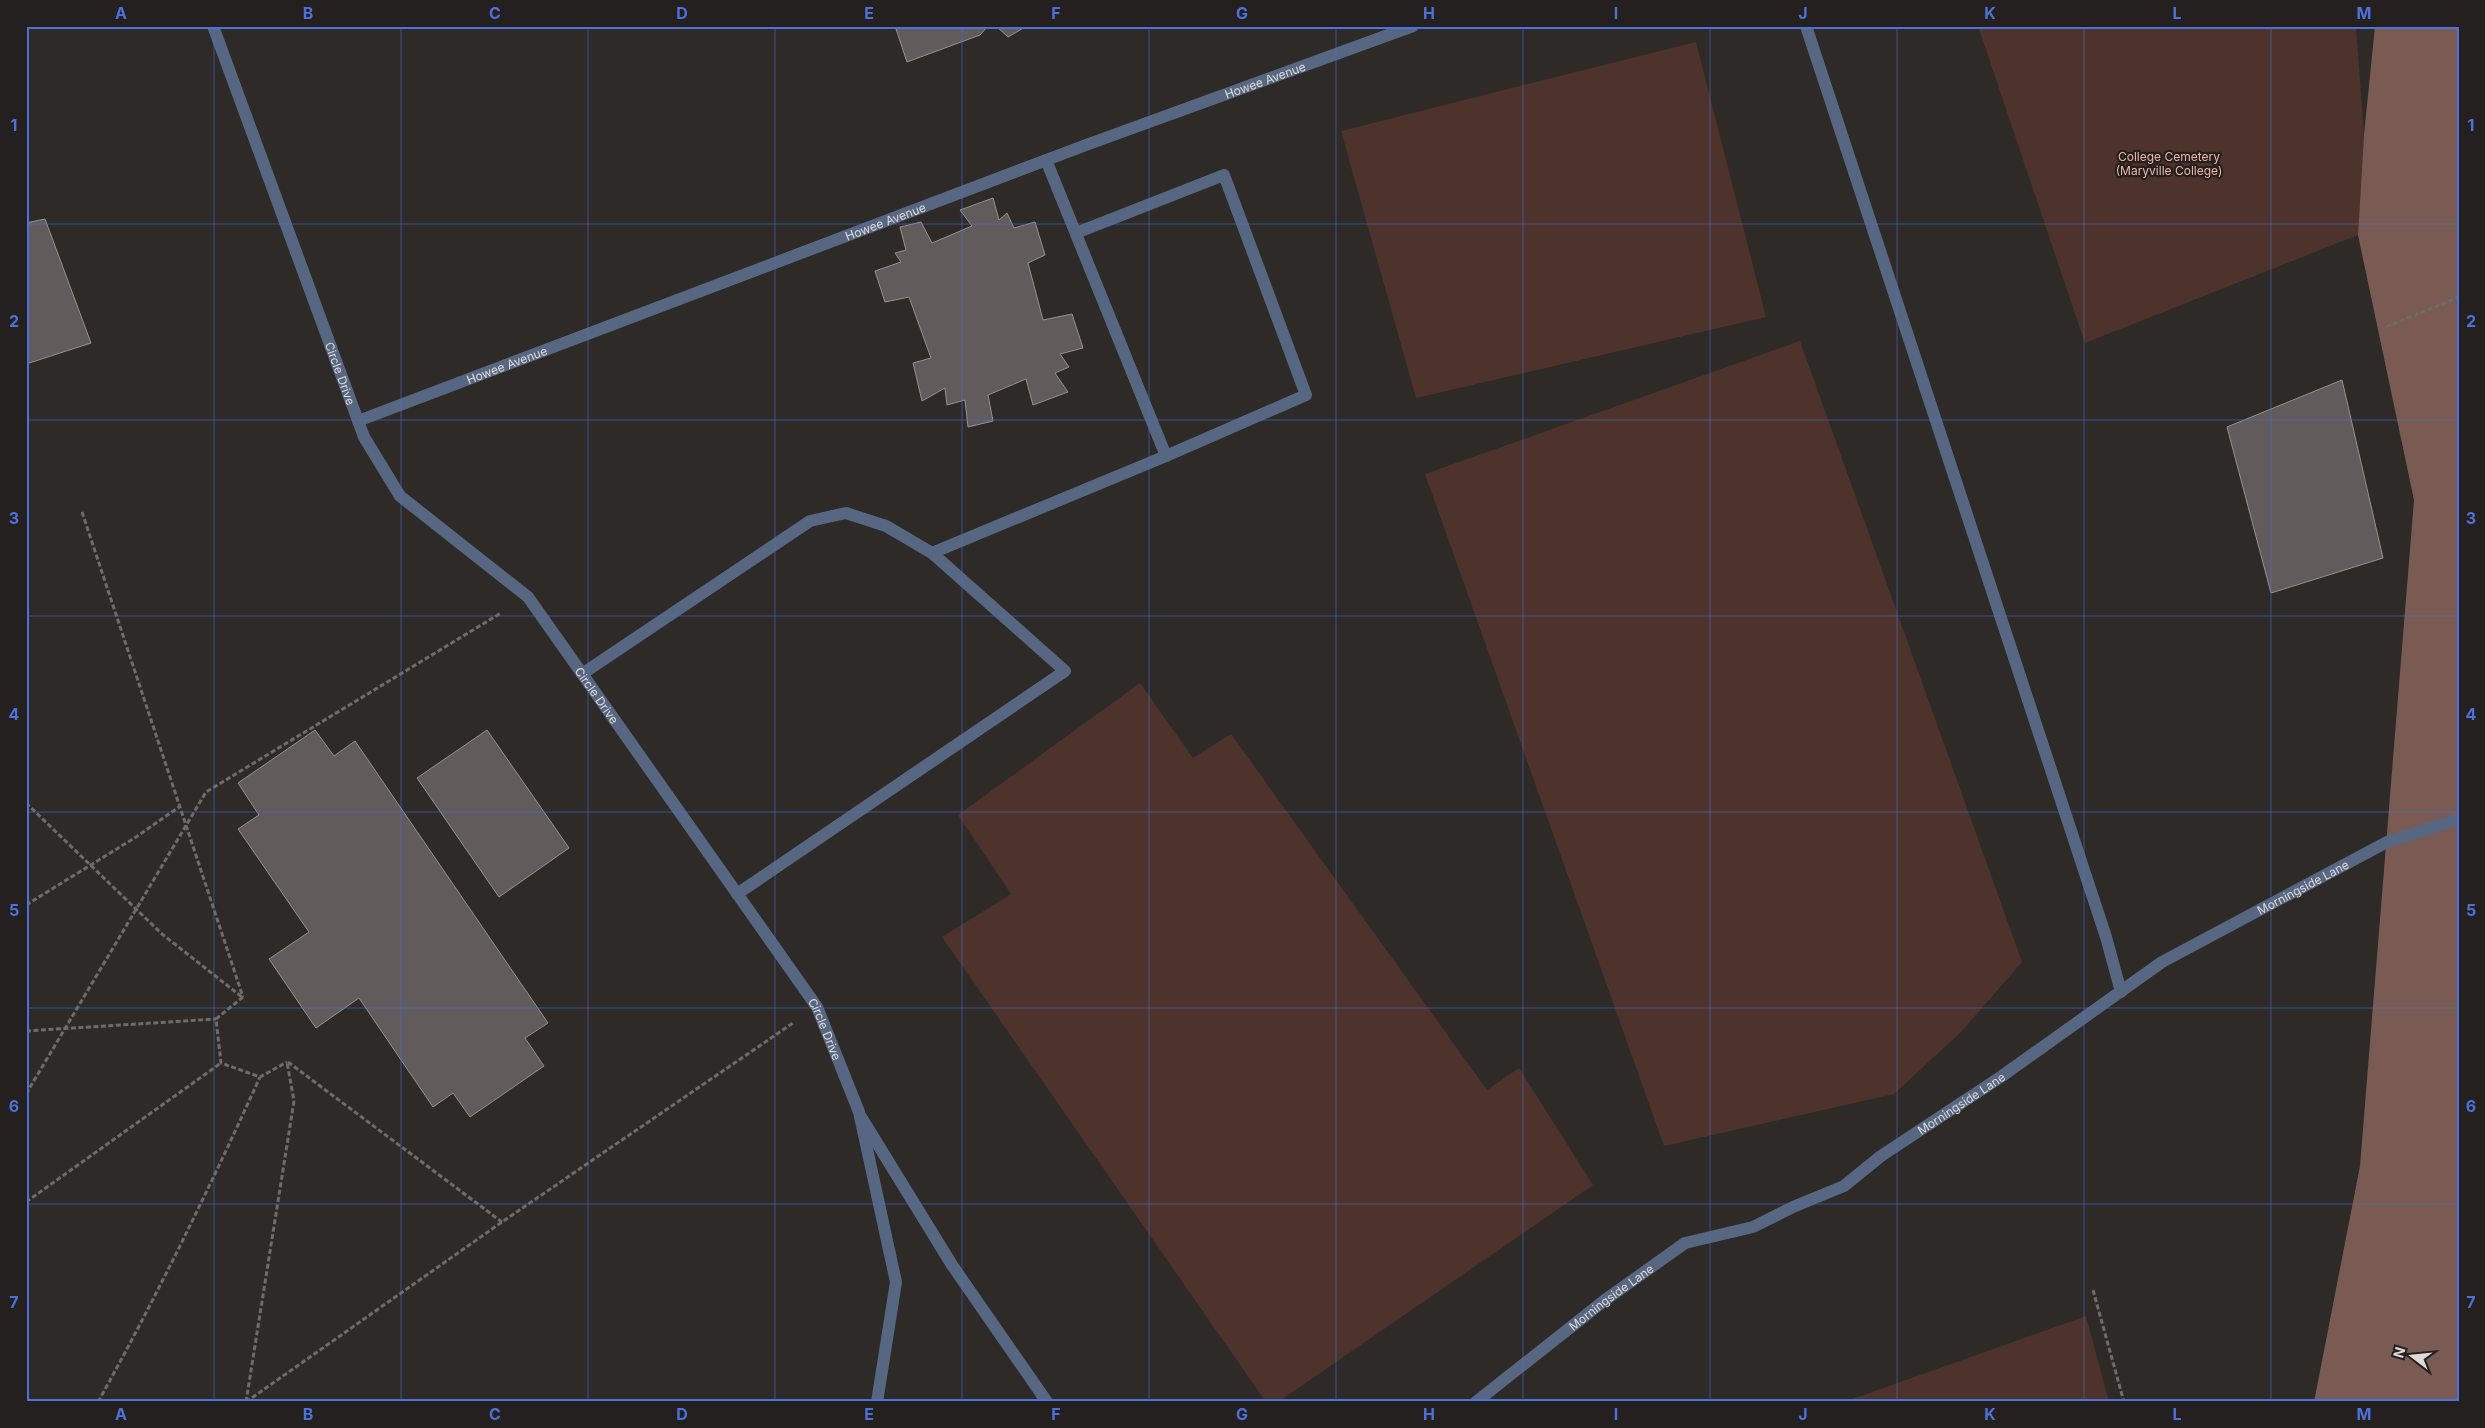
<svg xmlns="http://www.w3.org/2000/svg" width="2485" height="1428" font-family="Inter,sans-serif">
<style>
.green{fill:#4d332c}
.forest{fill:#795b53}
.building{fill:#615c5b;stroke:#979290}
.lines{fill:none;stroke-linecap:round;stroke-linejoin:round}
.path{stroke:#6f6b69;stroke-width:3;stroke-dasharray:5 2.5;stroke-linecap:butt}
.lane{stroke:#586781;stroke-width:12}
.street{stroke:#586781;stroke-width:12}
.grid{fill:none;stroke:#4d71d8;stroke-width:1;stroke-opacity:0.55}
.labels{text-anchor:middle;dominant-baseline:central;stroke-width:4.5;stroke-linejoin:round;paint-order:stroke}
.street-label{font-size:12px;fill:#dddad9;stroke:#24201f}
.park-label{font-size:12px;fill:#efb6a5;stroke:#24201f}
.neatline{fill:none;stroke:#4d71d8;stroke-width:2}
.grid-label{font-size:16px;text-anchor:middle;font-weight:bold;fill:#4d71d8}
</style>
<rect width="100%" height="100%" fill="#2e2a28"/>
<g class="green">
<polygon points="1978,26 2356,26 2364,135 2358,235 2085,343"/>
<polygon points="1696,42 1766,317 1416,398 1341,131"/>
<polygon points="1800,341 2022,962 1961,1032 1894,1094 1664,1146 1425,474"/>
<polygon points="1140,683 1193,758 1231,734 1487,1090 1519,1068 1593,1185 1278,1402 1266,1402 942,937 1011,894 958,815"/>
<polygon points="2086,1316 2109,1402 1844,1402"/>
</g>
<polygon class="forest" points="2375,26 2459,26 2459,1402 2314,1402 2360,1166 2414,500 2358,235 2364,135"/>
<g class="building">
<polygon points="895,26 988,26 980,35 907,62"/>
<polygon points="996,26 1027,26 1008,37"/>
<polygon points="993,198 999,220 1007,213 1014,228 1035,222 1045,255 1028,263 1043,320 1072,314 1083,348 1060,354 1069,367 1055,373 1068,392 1033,405 1026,379 988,395 993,421 968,427 965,400 947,405 945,388 922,401 913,363 931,358 909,297 885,302 875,271 901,262 895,253 906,250 900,227 921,222 932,243 972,226 960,210"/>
<polygon points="45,219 91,343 26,364 26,223"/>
<polygon points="2342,380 2383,558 2271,593 2227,427"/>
<polygon points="315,730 334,756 355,741 548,1023 525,1038 544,1066 470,1117 453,1093 433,1107 359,998 316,1028 269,959 309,932 238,829 259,815 238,783"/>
<polygon points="487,730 569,848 499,897 417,778"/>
</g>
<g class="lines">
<g class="path">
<polyline points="2386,327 2459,297"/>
<polyline points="82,512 243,997"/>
<polyline points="26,803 162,934 242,997"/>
<polyline points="26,905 136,837 179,807"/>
<polyline points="243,997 216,1019 221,1063 260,1077 287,1062"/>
<polyline points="26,1031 216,1019"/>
<polyline points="288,1062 502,1222"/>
<polyline points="26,1094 206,792 501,613"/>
<polyline points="26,1202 221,1063"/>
<polyline points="2093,1290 2124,1402"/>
<path d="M98 1402C157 1296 210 1187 260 1077"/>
<polyline points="246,1402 502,1222 793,1023"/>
<polyline points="246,1402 294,1101 287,1062"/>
</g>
<g class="lane">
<polyline points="1806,26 2106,937 2121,992"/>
<polyline points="1046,160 1166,456 1306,395 1224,175 1076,233"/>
<polyline points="582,674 810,521 846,513 886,526 932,553 1166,456"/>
<polyline points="737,894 1065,671 932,553"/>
<polyline points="861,1117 952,1265 1047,1402"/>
</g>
<g class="street">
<path id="s1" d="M213 26 364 437 400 496 528 597 817 1007 859 1112 896 1282 877 1402"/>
<path id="s2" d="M358 421 1086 145 1413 26"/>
<path id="s3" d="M1476 1402 1605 1300 1685 1243 1753 1227 1793 1207 1844 1186 1881 1156 2002 1076 2162 962 2387 842 2459 819"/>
</g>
</g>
<path class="grid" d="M214 26V1402M401 26V1402M588 26V1402M775 26V1402M962 26V1402M1149 26V1402M1336 26V1402M1523 26V1402M1710 26V1402M1897 26V1402M2084 26V1402M2271 26V1402M26 224H2459M26 420H2459M26 616H2459M26 812H2459M26 1008H2459M26 1204H2459"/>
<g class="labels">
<g class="street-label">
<text stroke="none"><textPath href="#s2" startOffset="969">Howee Avenue</textPath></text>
<text stroke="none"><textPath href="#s2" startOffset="564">Howee Avenue</textPath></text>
<text stroke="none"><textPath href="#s2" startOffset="159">Howee Avenue</textPath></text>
<text stroke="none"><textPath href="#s1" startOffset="370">Circle Drive</textPath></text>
<text stroke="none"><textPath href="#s1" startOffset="790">Circle Drive</textPath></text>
<text stroke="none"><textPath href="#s3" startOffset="981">Morningside Lane</textPath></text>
<text stroke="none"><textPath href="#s1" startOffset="1195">Circle Drive</textPath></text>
<text stroke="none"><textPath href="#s3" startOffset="576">Morningside Lane</textPath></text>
<text stroke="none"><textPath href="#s3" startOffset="171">Morningside Lane</textPath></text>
</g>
<g class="park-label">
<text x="2169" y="156">College Cemetery<tspan x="2169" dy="14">(Maryville College)</tspan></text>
</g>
</g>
<rect width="2485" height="1428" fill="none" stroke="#24201f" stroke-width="55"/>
<g transform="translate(2412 1356) rotate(286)" stroke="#24201f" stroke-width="4" paint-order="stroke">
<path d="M0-4L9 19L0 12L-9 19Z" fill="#dddad9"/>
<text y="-8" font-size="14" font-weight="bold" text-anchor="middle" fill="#dddad9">N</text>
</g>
<rect x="28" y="28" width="2430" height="1372" class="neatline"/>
<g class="grid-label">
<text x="121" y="19">A</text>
<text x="308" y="19">B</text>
<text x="495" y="19">C</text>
<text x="682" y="19">D</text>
<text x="869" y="19">E</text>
<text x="1056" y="19">F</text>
<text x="1242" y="19">G</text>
<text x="1429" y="19">H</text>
<text x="1616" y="19">I</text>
<text x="1803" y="19">J</text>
<text x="1990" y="19">K</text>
<text x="2177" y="19">L</text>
<text x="2364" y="19">M</text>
<text x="14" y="131">1</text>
<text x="2471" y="131">1</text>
<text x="14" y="327">2</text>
<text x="2471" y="327">2</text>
<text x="14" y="524">3</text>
<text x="2471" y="524">3</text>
<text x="14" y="720">4</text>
<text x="2471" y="720">4</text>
<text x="14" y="916">5</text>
<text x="2471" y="916">5</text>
<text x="14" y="1112">6</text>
<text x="2471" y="1112">6</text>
<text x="14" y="1308">7</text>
<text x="2471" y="1308">7</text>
<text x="121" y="1420">A</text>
<text x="308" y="1420">B</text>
<text x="495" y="1420">C</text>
<text x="682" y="1420">D</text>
<text x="869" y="1420">E</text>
<text x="1056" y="1420">F</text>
<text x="1242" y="1420">G</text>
<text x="1429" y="1420">H</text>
<text x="1616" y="1420">I</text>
<text x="1803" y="1420">J</text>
<text x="1990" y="1420">K</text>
<text x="2177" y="1420">L</text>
<text x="2364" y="1420">M</text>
</g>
</svg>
